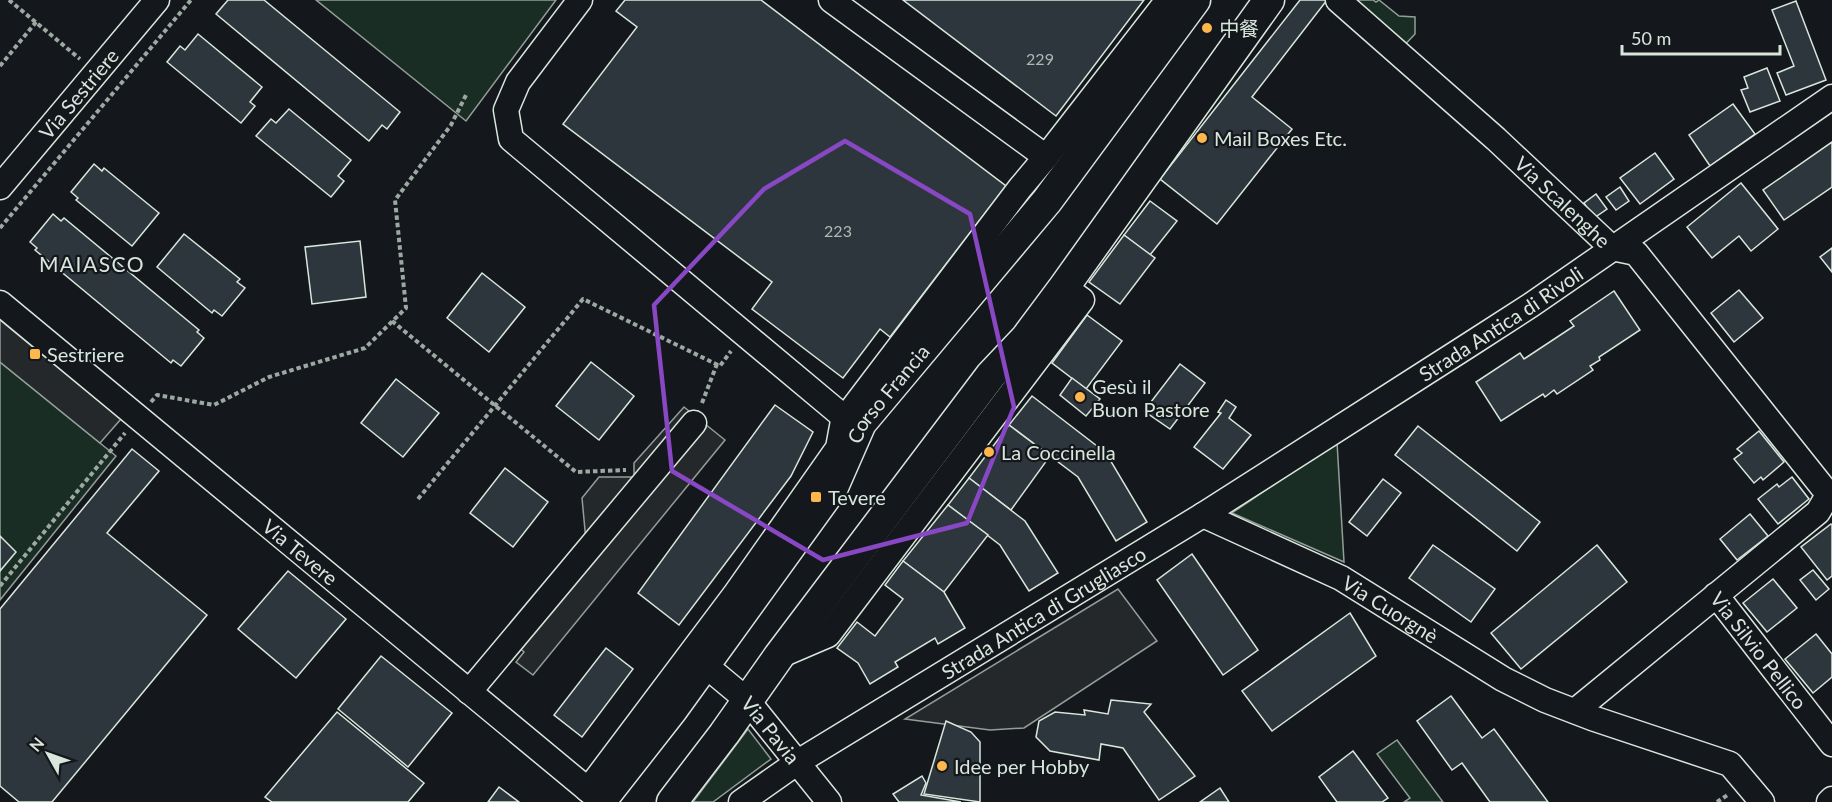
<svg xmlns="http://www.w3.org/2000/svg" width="1832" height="802" font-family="Lato,'Noto Sans SC',sans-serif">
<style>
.green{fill:#1a2d24;stroke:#939e99;stroke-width:1.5}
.parking{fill:#24282b;stroke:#939e99;stroke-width:1.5}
.building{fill:#2c363c;stroke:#d8e6dc;stroke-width:1.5}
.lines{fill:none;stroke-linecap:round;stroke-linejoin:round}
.minor-casing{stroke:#d8e6dc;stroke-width:27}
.major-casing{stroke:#d8e6dc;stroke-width:33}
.path{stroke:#9da8a2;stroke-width:4;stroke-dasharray:4.5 3;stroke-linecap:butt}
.minor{stroke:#14181c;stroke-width:24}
.major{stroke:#14181c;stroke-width:30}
.marked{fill:none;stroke:#8948c3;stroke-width:4.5;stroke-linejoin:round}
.poi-dot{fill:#ffb74d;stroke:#14181c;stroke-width:2}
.labels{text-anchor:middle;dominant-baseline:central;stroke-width:4.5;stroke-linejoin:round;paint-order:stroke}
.number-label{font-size:16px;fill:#adbab4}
.poi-label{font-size:20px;fill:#d8e6dc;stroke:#14181c;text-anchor:start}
.street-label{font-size:20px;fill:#d8e6dc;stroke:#14181c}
.neighbourhood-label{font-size:21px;letter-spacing:1.5px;fill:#d8e6dc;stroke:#14181c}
</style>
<rect width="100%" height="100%" fill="#14181c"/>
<g class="green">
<polygon points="316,0 556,0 466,121"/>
<polygon points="1338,0 1373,0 1376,2 1379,0 1399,16 1415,17 1415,34 1397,53"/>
<polygon points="0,362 116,456 0,600"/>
<polygon points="1337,442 1344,562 1232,513"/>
<polygon points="748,729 771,759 713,802 693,802"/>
<polygon points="1397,740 1443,802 1404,802 1410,798 1377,754"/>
</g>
<g class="parking">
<polygon points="0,320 121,419 100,443 0,362"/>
<polygon points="684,407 725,440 533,675 516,662 524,652 508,638 586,541 582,498 599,477 634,477 634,463"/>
<polygon points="1118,589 1157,641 1024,728 990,730 905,719"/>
</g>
<g class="building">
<polygon points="228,0 264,0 400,112 387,129 382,125 369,141 216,14"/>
<polygon points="625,0 761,0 1006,186 890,337 880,329 843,378 752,309 772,282 563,124 637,27 616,11"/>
<polygon points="903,0 1144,0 1056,116"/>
<polygon points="1300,0 1327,0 1252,97 1292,129 1217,224 1160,179"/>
<polygon points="1796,1 1826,80 1786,95 1777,73 1794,66 1772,10"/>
<polygon points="198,34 262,87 250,102 255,106 241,123 167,62 180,46 185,50"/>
<polygon points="1767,68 1780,101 1750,112 1741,90 1748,88 1744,77"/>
<polygon points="1733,104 1755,134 1710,166 1689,135"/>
<polygon points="289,109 351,160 338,176 344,181 331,197 256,136 271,119 276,123"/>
<polygon points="1832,142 1832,187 1784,220 1763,190"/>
<polygon points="1655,153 1674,179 1640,204 1620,178"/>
<polygon points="94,164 102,171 104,168 159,213 132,246 76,200 78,198 71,192"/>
<polygon points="1741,183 1778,229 1751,251 1739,236 1712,258 1687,227"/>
<polygon points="1620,187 1629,201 1616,210 1606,197"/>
<polygon points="1596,194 1607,209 1594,218 1584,203"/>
<polygon points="1150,201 1177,221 1150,255 1124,235"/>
<polygon points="53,214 61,221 64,218 199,330 197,332 204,338 181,366 173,360 171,363 35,250 37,248 30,242"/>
<polygon points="184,234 240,279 237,282 245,288 222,316 214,310 212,313 157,267"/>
<polygon points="1124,235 1155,258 1120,304 1089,282"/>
<polygon points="360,241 366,297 312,304 305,247"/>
<polygon points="1832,248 1832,272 1820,257"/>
<polygon points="482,273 525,307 489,352 447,318"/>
<polygon points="1739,290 1763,318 1734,342 1711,313"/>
<polygon points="1614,291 1640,330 1599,357 1600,360 1590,366 1593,370 1557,394 1554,390 1545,397 1543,394 1501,421 1476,382 1520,353 1524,359 1574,326 1570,321"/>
<polygon points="1087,315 1122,341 1086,389 1052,363"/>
<polygon points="591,362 634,396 599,440 556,406"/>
<polygon points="1180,364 1205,383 1170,429 1144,411"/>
<polygon points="1072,378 1100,399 1086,416 1060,395"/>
<polygon points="396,379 439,413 403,457 361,423"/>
<polygon points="1032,396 1106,453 1147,522 1116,541 1078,477 1009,425"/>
<polygon points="1226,400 1236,407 1229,418 1251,435 1223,469 1194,447 1221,413 1218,412"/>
<polygon points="775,405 813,432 791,476 679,625 638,593"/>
<polygon points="1009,425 1050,456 1011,510 969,478"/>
<polygon points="1418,426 1540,522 1517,551 1395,455"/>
<polygon points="1759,431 1784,462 1763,480 1761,477 1754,483 1734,459 1742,453 1737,449"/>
<polygon points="132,449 159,471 107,533 207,615 52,802 19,802 0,786 0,609"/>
<polygon points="505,468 548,502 513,547 470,513"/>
<polygon points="1792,477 1809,499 1778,524 1758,499 1777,484 1779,487"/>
<polygon points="969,478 1025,521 1058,573 1029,591 1000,545 948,505"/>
<polygon points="1383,479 1401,493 1367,536 1349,522"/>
<polygon points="948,505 988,535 944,592 903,561"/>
<polygon points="1750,514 1768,536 1737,560 1720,539"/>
<polygon points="1831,524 1832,525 1832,576 1827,580 1801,547"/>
<polygon points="0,536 16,552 0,571"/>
<polygon points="1433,545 1495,589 1471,622 1409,578"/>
<polygon points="1597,545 1627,582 1521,669 1491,633"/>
<polygon points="1192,554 1258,650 1223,675 1157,580"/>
<polygon points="903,561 944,592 965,628 938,644 935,638 895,662 898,667 870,684 858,663 837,648 857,622 875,636 903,599 885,585"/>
<polygon points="1813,570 1829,589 1816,600 1800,580"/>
<polygon points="288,571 346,619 296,678 238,629"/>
<polygon points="1773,579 1797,608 1767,632 1743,603"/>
<polygon points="1350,613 1376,656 1272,731 1242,691"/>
<polygon points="1816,634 1832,654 1832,677 1813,693 1785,659"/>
<polygon points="606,648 633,669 582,737 554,715"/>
<polygon points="381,656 452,713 408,767 338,709"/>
<polygon points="1451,696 1482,738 1494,729 1548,802 1490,802 1462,763 1452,770 1417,721"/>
<polygon points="1111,700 1151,704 1144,712 1195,776 1159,800 1123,748 1101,744 1099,760 1050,751 1036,737 1039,721 1055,712 1085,715 1084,710 1108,714"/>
<polygon points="337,712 424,783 408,802 272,802 265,797"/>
<polygon points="946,721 971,732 980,742 980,802 924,794"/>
<polygon points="1353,751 1388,798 1382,802 1337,802 1319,777"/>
<polygon points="922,776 926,783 921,795 961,802 899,802 893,794"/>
<polygon points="499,787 519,802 488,802"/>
<polygon points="1220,788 1229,802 1200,802"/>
</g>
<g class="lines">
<g class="minor-casing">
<g id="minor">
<polyline points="580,0 518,82 506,110 511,139 845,418"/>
<polyline points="831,0 1046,157"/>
<path id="s1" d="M1338 0 1496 139 1612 248 1636 253 1832 499"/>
<path id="s2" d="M0 187 157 0"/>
<path id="s3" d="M0 303 599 799"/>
<path id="s4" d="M1203 515 1341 578 1503 679 1545 700 1592 718 1730 764 1762 802"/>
<path id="s5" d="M1716 595 1832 744"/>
<polyline points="779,656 828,635 1082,300 1064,287"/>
<path id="s6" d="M705 665 747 700 829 802"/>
<polyline points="469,692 694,423"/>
<polyline points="1575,711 1818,512 1828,495 1832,492"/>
<polyline points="588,790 736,593 838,448 843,421 1020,188 1046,157 1168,0"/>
<path id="s7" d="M741 802 798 762 1203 515 1469 345 1531 305 1832 97"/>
<polyline points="1829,802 1832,799"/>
</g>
</g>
<g class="major-casing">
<g id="major">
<path id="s8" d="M600 802 672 710 833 487 861 423 1047 201 1195 0"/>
<polyline points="672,802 724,734 779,656 991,375 1026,338 1064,287 1269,0"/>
</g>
</g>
<g class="path">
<polyline points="9,0 80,59"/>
<polyline points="0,66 36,22"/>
<polyline points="0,228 191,0"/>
<polyline points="392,321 576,472 626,470"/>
<polyline points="151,402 157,395 214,405 269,377 365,348 406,308 395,200 451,125 466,95"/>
<polyline points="702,403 717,364"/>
<polyline points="418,499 583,299 720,366 731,351"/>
<polyline points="0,586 125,433"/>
<polyline points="1717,802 1729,794"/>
</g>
<use href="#minor" class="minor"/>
<use href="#major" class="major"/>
</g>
<path class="marked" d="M845 141 970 214 1014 407 967 523 823 560 672 471 654 305 764 189Z"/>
<g class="poi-dot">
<circle cx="1207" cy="28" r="6"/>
<circle cx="1202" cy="138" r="6"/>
<rect x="29" y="348" width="12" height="12" rx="3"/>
<circle cx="1080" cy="397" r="6"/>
<circle cx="989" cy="452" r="6"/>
<rect x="810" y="491" width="12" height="12" rx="3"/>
<circle cx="942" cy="766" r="6"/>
</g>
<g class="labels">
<g class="number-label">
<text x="1040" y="58">229</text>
<text x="838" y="230">223</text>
</g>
<g class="poi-label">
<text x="1219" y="28">中餐</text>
<text x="1214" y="138">Mail Boxes Etc.</text>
<text x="47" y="354">Sestriere</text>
<text x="1092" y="386">Gesù il<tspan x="1092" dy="23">Buon Pastore</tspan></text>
<text x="1001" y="452">La Coccinella</text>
<text x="828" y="497">Tevere</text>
<text x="954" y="766">Idee per Hobby</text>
</g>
<g class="street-label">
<text stroke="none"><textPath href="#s2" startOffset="122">Via Sestriere</textPath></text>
<text stroke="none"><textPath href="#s1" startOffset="302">Via Scalenghe</textPath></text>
<text stroke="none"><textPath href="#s7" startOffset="898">Strada Antica di Rivoli</textPath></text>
<text stroke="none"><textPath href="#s8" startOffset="501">Corso Francia</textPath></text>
<text stroke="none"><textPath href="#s3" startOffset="390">Via Tevere</textPath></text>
<text stroke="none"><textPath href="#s4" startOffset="210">Via Cuorgnè</textPath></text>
<text stroke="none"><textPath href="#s7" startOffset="357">Strada Antica di Grugliasco</textPath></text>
<text stroke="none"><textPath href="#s5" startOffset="70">Via Silvio Pellico</textPath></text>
<text stroke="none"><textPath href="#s6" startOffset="93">Via Pavia</textPath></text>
</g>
<g class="neighbourhood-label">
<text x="92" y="263">MAIASCO</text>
</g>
</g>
<g transform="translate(48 754) rotate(310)" stroke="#14181c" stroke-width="4.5" paint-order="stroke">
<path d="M0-4.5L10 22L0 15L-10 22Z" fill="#d8e6dc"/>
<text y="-9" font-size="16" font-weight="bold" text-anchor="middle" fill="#d8e6dc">N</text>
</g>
<path d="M1622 45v9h158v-9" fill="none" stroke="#d8e6dc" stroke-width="3"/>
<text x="1631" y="45" font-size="18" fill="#d8e6dc" stroke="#14181c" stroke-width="4.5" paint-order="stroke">50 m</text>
</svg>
